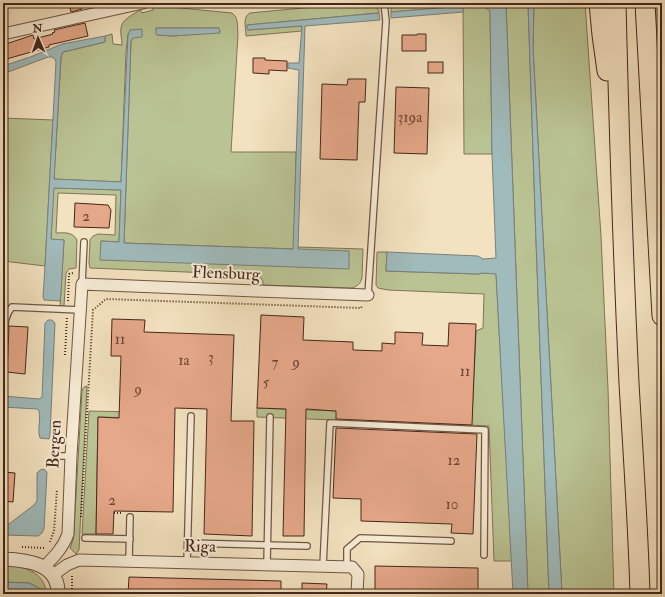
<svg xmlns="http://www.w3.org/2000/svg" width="665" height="597" font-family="'IM FELL Double Pica',serif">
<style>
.green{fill:#bac393;stroke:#807457;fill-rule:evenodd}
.water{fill:#a0bbbc;stroke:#7c7f7c}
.building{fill:#e6a88a;stroke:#46261b}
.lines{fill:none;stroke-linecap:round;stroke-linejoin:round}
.service-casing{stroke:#715544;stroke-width:8}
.minor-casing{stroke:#715544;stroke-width:13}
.tertiary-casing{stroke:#715544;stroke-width:15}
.motorway-casing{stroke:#46261b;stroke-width:21}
.path{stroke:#46261b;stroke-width:2;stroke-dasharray:1 2;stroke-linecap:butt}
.service{stroke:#f7ecd6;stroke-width:5.5}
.minor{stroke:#f7ecd6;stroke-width:11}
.tertiary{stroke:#f7ecd6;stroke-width:13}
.motorway{stroke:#f3e2c0;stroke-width:19}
.labels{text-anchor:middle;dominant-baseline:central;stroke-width:4;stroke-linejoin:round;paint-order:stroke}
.number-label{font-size:15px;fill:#6e4637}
.street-label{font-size:17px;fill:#46261b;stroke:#f7ecd6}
</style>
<rect width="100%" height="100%" fill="#f3e2c0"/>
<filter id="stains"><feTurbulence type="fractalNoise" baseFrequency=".005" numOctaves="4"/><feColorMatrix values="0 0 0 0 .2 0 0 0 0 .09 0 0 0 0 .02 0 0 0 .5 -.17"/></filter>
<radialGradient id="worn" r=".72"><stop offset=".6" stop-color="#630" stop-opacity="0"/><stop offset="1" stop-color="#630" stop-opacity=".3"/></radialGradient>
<g class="green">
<polygon points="189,3 294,3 245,7 225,7"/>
<path d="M356 3H370L379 10V13L247 25 248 30 302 26V31L246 36C246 28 242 17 250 13Z"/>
<polygon points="395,3 491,3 486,8 490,11 492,154 464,154 463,6 391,12 391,9"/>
<polygon points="506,3 528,3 536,240 549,594 528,594"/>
<polygon points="534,3 585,3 601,236 608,389 614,594 562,594 533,48"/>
<path d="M153 6H160L232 13C239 18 237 26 238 34L231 152H296L294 249 124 243 131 41 133 38 128 34 126 52 121 182 54 179 61 57 63 52 105 42V36L112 34 113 44 122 45C122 39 120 33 121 28 122 19 133 15 140 10L142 13 153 10ZM156 28H219L220 32 173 36 157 35Z"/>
<polygon points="3,118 53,120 45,266 3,261"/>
<path d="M53 188 121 190 119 242 101 241V260L298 249V247L363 249 362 278C360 284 358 286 352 288L263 285V281L258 275 90 268 89 263 90 240 93 236 98 234 115 235 116 195 58 193 56 233C64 233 72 231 77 240L76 268 69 269 66 273 64 306H60L64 240H51Z"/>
<polygon points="377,252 387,252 386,271 478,274 483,273 496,273 512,561 494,561 489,426 257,417 257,408 472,416 476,331 483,328 484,294 388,290 378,288 376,285"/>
<polygon points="87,386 79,550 76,554 70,548 73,540 74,531 82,390 84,387"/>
<polygon points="89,411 135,412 135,418 98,417 96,534 82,534"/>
<path d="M3 565C17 566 35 568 43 582 45 585 46 590 47 594H41L39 588 29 583 3 582Z"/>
</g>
<g class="water">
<polygon points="491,3 506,3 528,594 513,594 496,274 483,273 478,274 386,271 387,252 478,256 483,259 496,258 492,154 490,11 486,8 487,6"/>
<polygon points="528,3 534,3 533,48 562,594 549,594 536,240"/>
<polygon points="463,6 463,12 391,18 391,12"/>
<polygon points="379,13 380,20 305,26 298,249 349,251 349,269 100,260 101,241 119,242 121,190 54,188 51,239 64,240 61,293 60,301 44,300 43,297 45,266 56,62 55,59 52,57 48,57 11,71 3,73 3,66 33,56 62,44 105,36 105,42 63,52 61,57 54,179 121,182 128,35 130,30 142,29 142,37 133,38 131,41 124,243 293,249 299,70 288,68 288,63 299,63 302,26 247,30 247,25"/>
<polygon points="156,28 219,28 220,33 173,36 157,35 156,34"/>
<path d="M48 320H52L55 323 50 435 49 439 40 438C37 430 41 420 39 411L37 409 3 407V396L39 399 42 397 45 323Z"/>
<polygon points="44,469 47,472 44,529 42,533 38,536 3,535 3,524 9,524 34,505 37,501 37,473 40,470"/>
<polygon points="3,582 29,583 39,588 41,594 3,594"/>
</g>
<g class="building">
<polygon points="69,3 76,3 81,6 82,9 71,12"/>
<polygon points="85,23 88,36 49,45 49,47 3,60 3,45 33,35 34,39 53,34 52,33 55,32 54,30"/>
<polygon points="417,34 426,34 426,51 402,51 402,35 417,35"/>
<polygon points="253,58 265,58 265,60 287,61 287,71 269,70 269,74 253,73"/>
<rect x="428" y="62" width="15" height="11"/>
<polygon points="348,79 366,79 365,102 359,102 357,160 320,159 322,84 347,85"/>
<polygon points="396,87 429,88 427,154 394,153"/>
<polygon points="75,203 108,205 111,210 109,228 74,227"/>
<polygon points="261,315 304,317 303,340 353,342 353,350 382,351 382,343 395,344 395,332 423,333 422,345 448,346 449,323 476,324 472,425 336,419 336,411 306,409 304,536 283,536 286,409 257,408"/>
<polygon points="112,319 145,320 144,332 234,335 231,421 254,421 252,536 204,534 207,409 175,408 173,512 114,511 113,534 96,534 98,417 119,418 121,356 111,356"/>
<polygon points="9,326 28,327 25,374 7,372"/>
<polygon points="336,428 477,434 473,534 451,533 452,524 361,521 361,499 333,498"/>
<polygon points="3,472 15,473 13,502 3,501"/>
<polygon points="375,566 478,568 478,594 375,594"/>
<polygon points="129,577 281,581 281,594 128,594"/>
<polygon points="302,583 327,584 326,594 302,594"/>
</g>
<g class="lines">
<g class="service-casing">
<g id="service">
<polyline points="82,284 84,242"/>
<polyline points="368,295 386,21 384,3"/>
<path d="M3 338H4C5 327 4 316 12 307L80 310"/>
<polyline points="55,456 71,456"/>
<polyline points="85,538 130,539"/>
<polyline points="188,543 307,546"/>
<polyline points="129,561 130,517"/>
<polyline points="187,563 191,416"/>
<polyline points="267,564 270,417"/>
<polyline points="323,566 330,423 485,430 484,555"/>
<polyline points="347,567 347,549 360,538 451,541"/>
</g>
</g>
<g class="minor-casing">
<g id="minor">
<polyline points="3,34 143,3"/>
<path d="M44 567C54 557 63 548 68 534L71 456 82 284 256 291 368 295"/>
<polyline points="53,575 67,565 79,560 352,567 358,574 357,594"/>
</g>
</g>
<g class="tertiary-casing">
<path id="tertiary" d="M3 559C26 560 59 563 58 594"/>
</g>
<g class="motorway-casing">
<g id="motorway">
<polyline points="599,3 602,35 607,71"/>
<path d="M616 3C619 130 623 256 629 383 633 453 638 524 640 594"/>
<polyline points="645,3 662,316"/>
</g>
</g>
<g class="path">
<polyline points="68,301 69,274 73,273"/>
<polyline points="65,355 67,317"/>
<polyline points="114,513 122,513"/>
<polyline points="81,517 93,310 106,299 361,308 362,306"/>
<polyline points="50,542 54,531 57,489"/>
<polyline points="22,547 46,548"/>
<polyline points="72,576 72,594"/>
</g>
<use href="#service" class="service"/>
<use href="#minor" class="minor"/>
<use href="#tertiary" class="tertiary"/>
<use href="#motorway" class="motorway"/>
</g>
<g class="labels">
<g class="number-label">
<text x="410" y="117">319a</text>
<text x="86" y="216">2</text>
<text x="120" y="339">11</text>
<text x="211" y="357">3</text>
<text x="184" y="360">1a</text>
<text x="275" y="362">7</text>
<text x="296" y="362">9</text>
<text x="465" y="371">11</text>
<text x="266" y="382">5</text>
<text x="138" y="389">9</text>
<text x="454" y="460">12</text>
<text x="112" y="500">2</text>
<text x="452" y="504">10</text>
</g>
<g class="street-label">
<text transform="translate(226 273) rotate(2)">Flensburg</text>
<text transform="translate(54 444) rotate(-87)">Bergen</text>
<text transform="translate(200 546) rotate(1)">Riga</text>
</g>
</g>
<rect width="665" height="597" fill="none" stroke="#f3e2c0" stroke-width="16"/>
<rect x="4" y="4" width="657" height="589" fill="none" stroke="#46261b" stroke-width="2"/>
<rect x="8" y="8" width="649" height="581" fill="none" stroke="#46261b"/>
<g transform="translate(38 38) rotate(358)" stroke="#f7ecd6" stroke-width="3" paint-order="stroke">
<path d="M0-3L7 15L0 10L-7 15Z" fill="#46261b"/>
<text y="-6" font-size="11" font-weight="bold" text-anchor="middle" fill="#46261b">N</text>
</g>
<rect width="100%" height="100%" filter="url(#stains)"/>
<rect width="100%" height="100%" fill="url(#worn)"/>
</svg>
